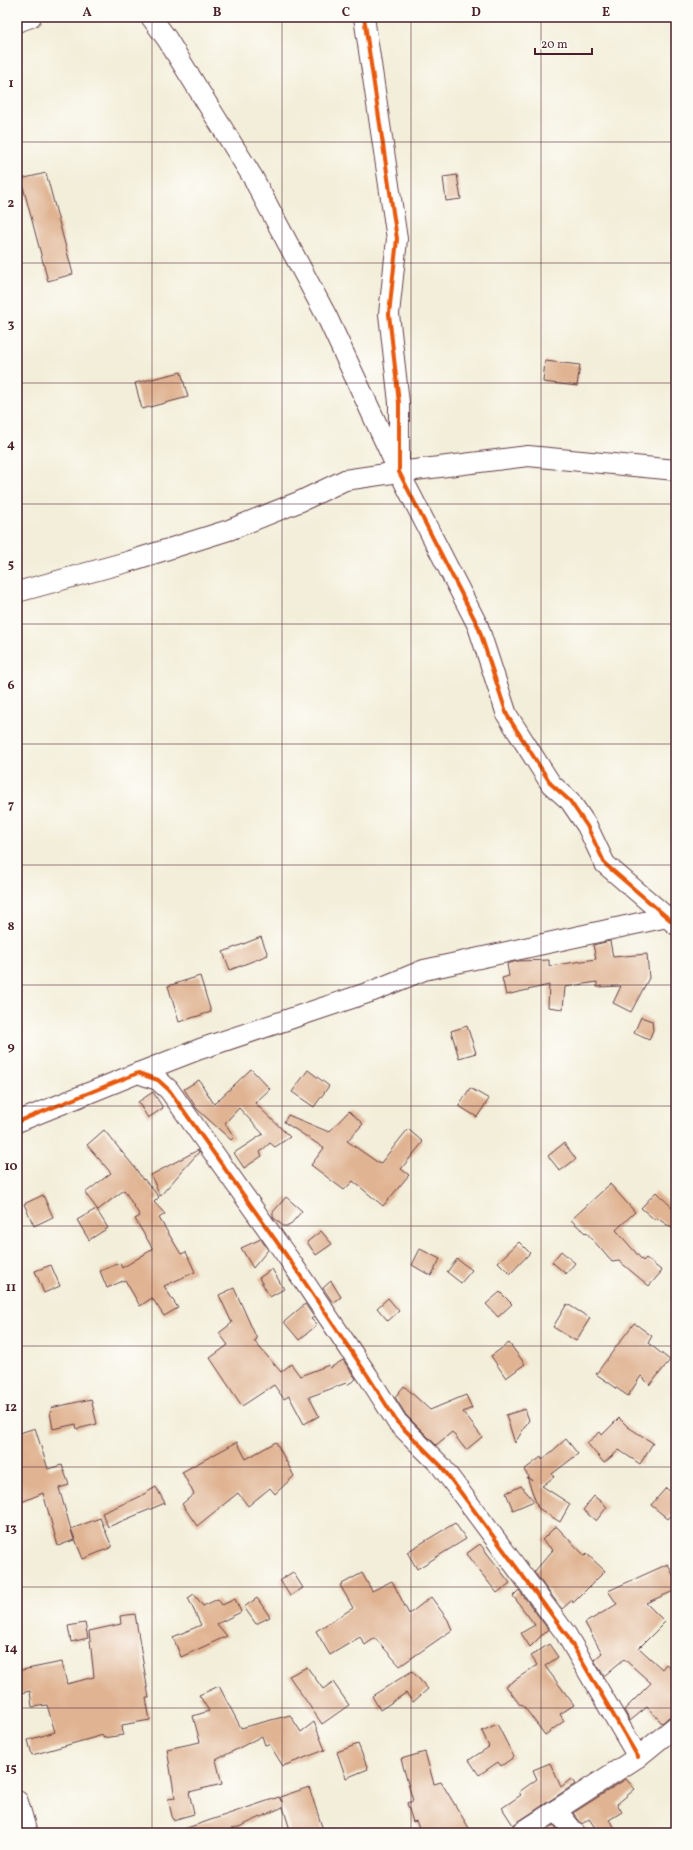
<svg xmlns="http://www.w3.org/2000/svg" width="693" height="1850" font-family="Vollkorn,serif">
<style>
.building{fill:#e0b493}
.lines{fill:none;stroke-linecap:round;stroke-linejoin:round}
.minor-casing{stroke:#633e45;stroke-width:22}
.highway-casing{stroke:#633e45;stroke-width:24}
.minor{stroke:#fff;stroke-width:20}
.highway{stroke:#fff;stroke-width:22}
.cycleway-casing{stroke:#fdfcf7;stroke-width:6}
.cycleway{stroke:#e8590c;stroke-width:4}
.grid{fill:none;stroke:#4a1f2b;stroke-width:1;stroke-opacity:0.55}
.neatline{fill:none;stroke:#4a1f2b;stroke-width:1.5}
.grid-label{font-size:13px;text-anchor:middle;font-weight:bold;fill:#4a1f2b}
</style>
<rect width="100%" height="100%" fill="#fdfcf7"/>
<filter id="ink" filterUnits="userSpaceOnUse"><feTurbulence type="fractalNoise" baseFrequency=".025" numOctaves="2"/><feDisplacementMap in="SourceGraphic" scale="8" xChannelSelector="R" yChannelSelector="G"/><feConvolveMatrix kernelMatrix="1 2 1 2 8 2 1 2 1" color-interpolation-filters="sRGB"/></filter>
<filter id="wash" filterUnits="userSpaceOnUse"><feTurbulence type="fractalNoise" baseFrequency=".012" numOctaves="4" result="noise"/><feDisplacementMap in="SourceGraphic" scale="16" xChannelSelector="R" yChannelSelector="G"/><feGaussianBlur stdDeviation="0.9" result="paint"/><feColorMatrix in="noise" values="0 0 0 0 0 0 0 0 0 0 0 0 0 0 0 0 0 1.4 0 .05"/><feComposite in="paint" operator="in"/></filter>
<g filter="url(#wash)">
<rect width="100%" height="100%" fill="#f3eed9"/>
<g id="blocks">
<g class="building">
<polygon points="46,173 73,274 48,281 21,179"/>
<polygon points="457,175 461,199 446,201 443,177"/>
<polygon points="545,361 580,365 577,386 543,382"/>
<polygon points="181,372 188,397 142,409 135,383"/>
<polygon points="261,937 268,955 230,970 223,952"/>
<polygon points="610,941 613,957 647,954 649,978 631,1012 613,1003 621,986 597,987 597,982 565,987 563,1009 548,1007 549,985 506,995 502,978 509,976 507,964 517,961 549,960 549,966 596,959 593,945"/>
<polygon points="200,976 211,1012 179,1022 168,986"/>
<polygon points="641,1017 652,1021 653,1030 649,1040 634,1033"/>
<polygon points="467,1026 476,1053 459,1058 451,1031"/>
<polygon points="251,1069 270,1089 255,1103 290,1137 275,1147 270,1143 260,1152 262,1156 244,1168 234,1153 263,1134 239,1108 225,1123 234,1137 231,1140 197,1109 184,1089 199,1080 214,1104"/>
<polygon points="308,1070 329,1086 314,1107 292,1092"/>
<polygon points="470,1088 489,1099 477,1117 459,1106"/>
<polygon points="153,1092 163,1108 148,1118 138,1102"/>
<polygon points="349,1111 363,1124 347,1141 380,1164 408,1129 423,1142 401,1169 409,1175 383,1206 353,1181 344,1190 311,1165 324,1148 284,1122 288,1115 329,1132"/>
<polygon points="104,1130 136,1169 143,1180 144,1179 159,1197 154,1202 165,1214 159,1218 181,1254 186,1252 195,1272 164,1286 178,1308 164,1316 152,1298 140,1306 125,1280 107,1288 100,1271 120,1263 122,1268 153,1249 135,1219 140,1216 124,1190 98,1210 85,1193 111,1173 87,1145"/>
<polygon points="564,1143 576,1159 560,1171 548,1156"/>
<polygon points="198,1150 199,1152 160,1196 151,1175"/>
<polygon points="610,1184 635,1212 616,1230 643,1261 646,1258 662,1271 649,1286 619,1261 612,1262 586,1232 585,1233 571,1220"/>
<polygon points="656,1192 676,1211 676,1231 657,1218 655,1220 641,1208"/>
<polygon points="43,1195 53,1217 34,1226 24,1204"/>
<polygon points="286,1197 302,1211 289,1226 283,1226 273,1217 273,1212"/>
<polygon points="96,1209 108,1228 89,1240 77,1220"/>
<polygon points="321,1231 332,1244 316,1255 307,1242"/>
<polygon points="261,1239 268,1250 253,1268 241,1248"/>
<polygon points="519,1242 530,1253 510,1274 498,1262"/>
<polygon points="420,1249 440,1259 431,1276 412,1265"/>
<polygon points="561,1251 575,1263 566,1274 552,1262"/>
<polygon points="457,1259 472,1270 461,1283 447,1272"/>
<polygon points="51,1265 60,1286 44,1293 35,1271"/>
<polygon points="272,1269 284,1289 270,1297 259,1278"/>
<polygon points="331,1281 341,1297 333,1303 323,1288"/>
<polygon points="234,1288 257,1339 254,1341 281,1372 291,1364 300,1376 329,1365 330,1368 343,1360 356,1379 347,1385 346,1383 309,1397 319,1416 304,1424 289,1396 284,1399 274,1385 242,1406 210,1358 228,1345 219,1333 232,1323 219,1295"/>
<polygon points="500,1292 512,1304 498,1317 486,1304"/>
<polygon points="388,1298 399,1311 388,1321 377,1308"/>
<polygon points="305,1304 314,1317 311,1319 317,1325 299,1340 284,1322"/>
<polygon points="567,1304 590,1318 576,1341 553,1327"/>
<polygon points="634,1323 652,1336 648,1343 670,1360 650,1385 641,1376 628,1396 596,1374"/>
<polygon points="509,1343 525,1364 506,1378 491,1356"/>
<polygon points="404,1386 430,1410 466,1395 472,1408 463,1412 482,1437 466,1450 452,1432 436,1445 406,1415 395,1397"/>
<polygon points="91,1399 97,1424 77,1429 76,1424 53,1429 50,1412 52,1411 51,1408"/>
<polygon points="525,1409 529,1420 515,1443 506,1415"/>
<polygon points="619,1418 628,1427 653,1443 640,1464 619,1450 604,1463 587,1443 600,1432 602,1435"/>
<polygon points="35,1428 48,1469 62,1465 69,1485 59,1488 74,1540 58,1546 43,1493 17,1504 17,1434"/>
<polygon points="566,1439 578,1454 552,1474 554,1477 542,1486 570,1504 560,1522 538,1508 527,1477 532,1481 524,1470 541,1457 542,1460"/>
<polygon points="237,1442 246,1459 276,1442 294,1476 275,1494 270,1488 248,1506 238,1493 197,1526 182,1504 194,1494 182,1472"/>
<polygon points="521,1486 534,1501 513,1510 506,1493"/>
<polygon points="156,1487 165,1503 108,1527 102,1513 137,1498"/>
<polygon points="666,1488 676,1497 676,1509 668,1519 651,1505"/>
<polygon points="594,1496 607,1507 596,1521 583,1510"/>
<polygon points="100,1518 112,1547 83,1559 71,1529"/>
<polygon points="455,1523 466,1539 417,1569 407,1552"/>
<polygon points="556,1526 585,1556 587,1554 605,1571 573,1603 572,1600 562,1609 534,1572 553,1550 542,1540"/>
<polygon points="480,1544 510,1583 497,1593 466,1554"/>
<polygon points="668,1564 676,1582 676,1590 646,1603 665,1622 639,1648 662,1669 666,1664 676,1672 676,1715 669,1717 662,1723 647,1707 630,1721 624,1710 651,1683 624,1659 604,1676 594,1660 602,1653 585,1623 617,1604 608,1591"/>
<polygon points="293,1572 303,1588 290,1596 280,1580"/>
<polygon points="362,1573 372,1591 392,1581 409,1614 431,1597 448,1620 452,1630 400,1666 375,1638 365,1645 360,1637 330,1655 316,1631 353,1608 340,1585"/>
<polygon points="519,1590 548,1629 530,1647 521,1633 535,1625 513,1596"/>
<polygon points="194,1594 203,1606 218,1599 222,1605 235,1599 241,1612 217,1624 227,1636 181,1657 173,1637 201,1625 188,1598"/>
<polygon points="257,1598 270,1617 256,1624 244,1607"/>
<polygon points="135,1614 149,1698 146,1698 150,1720 122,1725 123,1735 103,1738 103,1735 32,1755 28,1740 55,1732 47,1705 32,1707 30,1691 17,1694 17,1671 62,1662 67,1684 94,1677 89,1631 121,1624 120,1616"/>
<polygon points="85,1623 88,1638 71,1642 68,1626"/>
<polygon points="549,1644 558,1657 545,1666 574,1705 560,1714 564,1721 545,1735 522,1704 520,1705 506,1686 537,1665 531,1656"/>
<polygon points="307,1667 323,1689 333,1682 349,1705 322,1724 289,1676"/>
<polygon points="412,1671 428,1689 413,1702 406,1693 380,1710 372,1696"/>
<polygon points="219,1686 241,1728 290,1715 301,1732 314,1722 325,1750 283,1766 269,1744 265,1745 262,1736 216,1760 222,1784 189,1792 194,1814 173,1820 168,1799 175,1798 167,1749 200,1742 193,1716 209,1711 199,1695"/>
<polygon points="497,1724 514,1757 501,1766 498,1762 479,1775 469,1760 489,1747 482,1731"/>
<polygon points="358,1744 368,1769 346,1778 337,1752"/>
<polygon points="425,1752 434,1784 441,1782 472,1833 421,1833 416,1821 413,1822 407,1803 413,1801 401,1759"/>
<polygon points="550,1763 561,1787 571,1779 575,1784 513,1825 502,1808 521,1795 519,1792 537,1779 533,1770"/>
<polygon points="626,1779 635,1789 617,1804 622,1812 609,1820 619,1833 599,1833 589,1819 582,1824 573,1813"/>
<polygon points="309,1787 324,1833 291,1833 283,1807 239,1827 218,1833 182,1833 181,1830 279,1797 282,1802 280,1797"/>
<polygon points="554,1825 560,1833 542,1833"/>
</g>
</g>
</g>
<g filter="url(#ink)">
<use href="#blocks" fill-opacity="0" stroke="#633e45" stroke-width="1"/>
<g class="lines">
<g class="minor-casing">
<g id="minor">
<polyline points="364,17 397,239 389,314 399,403 399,472 478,626 507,715 551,784 570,801 587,826 605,864 676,925"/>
<polyline points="17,22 31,17"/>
<polyline points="399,472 528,456 676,470"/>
<polyline points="17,592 127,562 229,530 301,501 345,480 399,472 327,317 252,176 167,39 151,17"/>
<polyline points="138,1073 200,1049 373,991 424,970 667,917"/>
<polyline points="17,1122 138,1073 158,1080 169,1090 291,1262 368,1376 397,1422 441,1466 566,1634 638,1757"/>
<polyline points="556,1810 575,1833"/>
<polyline points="521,1833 638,1757 676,1726"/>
</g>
</g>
<g class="highway-casing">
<polyline id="highway" points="17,1802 26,1833"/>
</g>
<use href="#minor" class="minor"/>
<use href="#highway" class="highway"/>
<g class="cycleway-casing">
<g id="cycleway">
<polyline points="364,17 397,239 389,314 399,403 399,472 478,626 507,715 551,784 570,801 587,826 605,864 676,925"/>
<polyline points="17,1122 138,1073 158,1080 169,1090 291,1262 368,1376 397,1422 441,1466 566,1634 638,1757"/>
</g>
</g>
<use href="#cycleway" class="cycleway"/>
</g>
</g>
<path class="grid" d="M152 17V1833M282 17V1833M411 17V1833M541 17V1833M17 142H676M17 263H676M17 383H676M17 504H676M17 624H676M17 744H676M17 865H676M17 985H676M17 1106H676M17 1226H676M17 1346H676M17 1467H676M17 1587H676M17 1708H676"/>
<rect width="693" height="1850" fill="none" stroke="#fdfcf7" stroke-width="44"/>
<path d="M535 48v6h57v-6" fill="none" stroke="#4a1f2b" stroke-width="2"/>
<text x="541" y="48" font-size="12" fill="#4a1f2b" stroke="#fdfcf7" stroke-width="3" paint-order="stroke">20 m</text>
<rect x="22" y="22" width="649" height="1806" class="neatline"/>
<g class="grid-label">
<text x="87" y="16">A</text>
<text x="217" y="16">B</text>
<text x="346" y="16">C</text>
<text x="476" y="16">D</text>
<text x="606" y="16">E</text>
<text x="11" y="87">1</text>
<text x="11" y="207">2</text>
<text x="11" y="328">3</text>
<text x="11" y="448">4</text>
<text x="11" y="568">5</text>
<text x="11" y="689">6</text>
<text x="11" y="809">7</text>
<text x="11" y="930">8</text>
<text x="11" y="1050">9</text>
<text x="11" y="1170">10</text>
<text x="11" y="1291">11</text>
<text x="11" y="1411">12</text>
<text x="11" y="1532">13</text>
<text x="11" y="1652">14</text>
<text x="11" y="1772">15</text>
</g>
</svg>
